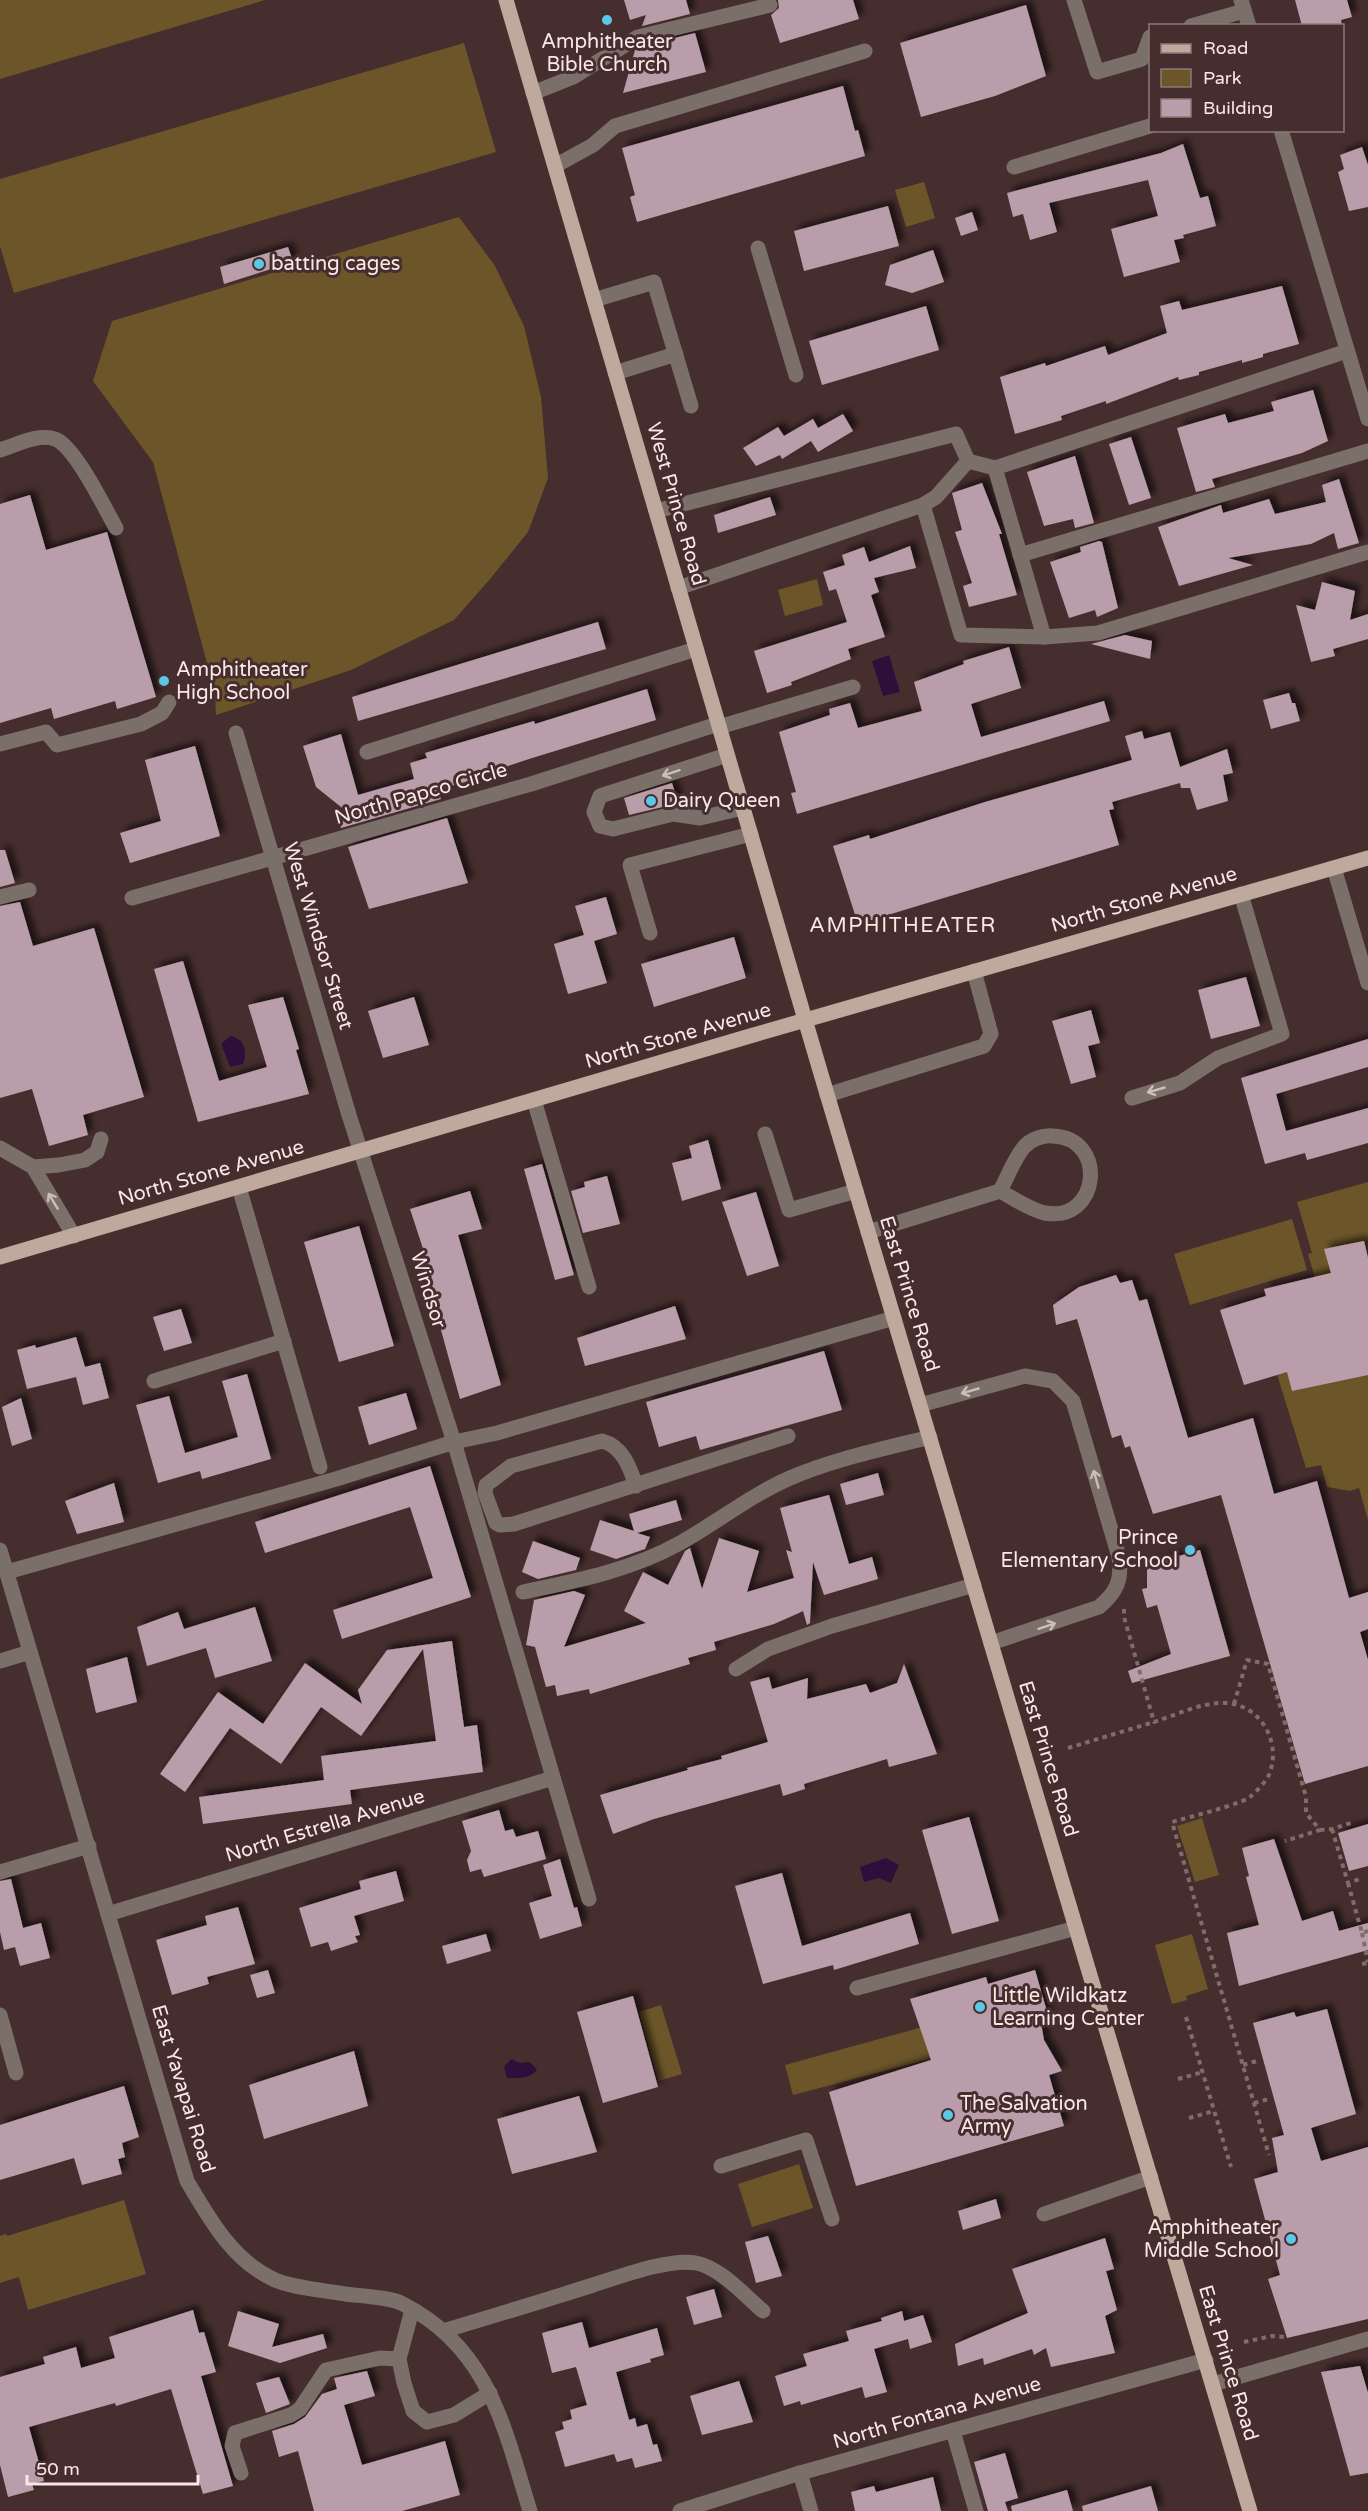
<svg xmlns="http://www.w3.org/2000/svg" width="1368" height="2511" font-family="'Varela Round',sans-serif">
<style>
.green{fill:#6c5629}
.water{fill:#2f0e3b}
.building{fill:#b99daa;filter:url(#shadow)}
.lines{fill:none;stroke-linecap:round;stroke-linejoin:round}
.path{stroke:#826c6b;stroke-width:4;stroke-dasharray:4.5 4.5;stroke-linecap:butt}
.minor{stroke:#7b7069;stroke-width:15}
.major{stroke:#bfa89c;stroke-width:15}
.oneway{stroke:#cdbebb}
.poi-dot{fill:#5bc8e7;stroke:#472e2e;stroke-width:2}
.labels{text-anchor:middle;dominant-baseline:central;stroke-width:6;stroke-linejoin:round;paint-order:stroke}
.poi-label{font-size:20px;fill:#f9e8e7;stroke:#472e2e;text-anchor:start}
.street-label{font-size:20px;fill:#f9e8e7;stroke:#472e2e}
.neighbourhood-label{font-size:21px;letter-spacing:1.5px;fill:#f9e8e7;stroke:#472e2e}
</style>
<defs>
<filter id="shadow"><feDropShadow dx="5.5" dy="-5.5" stdDeviation="3" flood-color="#0009"/></filter>
</defs>
<rect width="100%" height="100%" fill="#472e2e"/>
<g class="green">
<polygon points="0,0 265,0 0,79"/>
<polygon points="464,43 496,152 14,293 0,246 0,179"/>
<polygon points="924,182 935,218 906,227 895,190"/>
<polygon points="459,217 495,266 524,326 541,397 548,478 528,532 490,579 454,620 351,670 216,715 215,693 153,462 93,381 112,321"/>
<polygon points="817,579 823,605 785,616 778,590"/>
<polygon points="1368,1182 1368,1520 1359,1488 1350,1491 1327,1487 1321,1465 1306,1468 1254,1300 1315,1278 1308,1254 1312,1253 1297,1202"/>
<polygon points="1292,1219 1307,1270 1190,1305 1174,1254"/>
<polygon points="1202,1818 1219,1875 1195,1882 1177,1826"/>
<polygon points="1192,1934 1208,1989 1186,1996 1187,2000 1172,2004 1155,1945"/>
<polygon points="661,2005 682,2074 658,2081 639,2012"/>
<polygon points="937,2023 945,2055 793,2095 785,2065"/>
<polygon points="799,2164 813,2208 752,2227 738,2184"/>
<polygon points="124,2200 146,2274 28,2310 19,2277 0,2283 0,2236 6,2234 7,2236"/>
</g>
<g class="water">
<polygon points="889,655 900,692 883,696 872,661"/>
<path d="M230 1036C244 1038 248 1051 243 1064L230 1067 221 1044Z"/>
<polygon points="886,1858 899,1865 891,1883 879,1878 864,1882 860,1867"/>
<path d="M511 2059 520 2063 530 2062 537 2070C530 2079 518 2078 507 2078L504 2067Z"/>
</g>
<g class="building">
<polygon points="624,0 686,0 690,14 642,26 646,15 630,20"/>
<polygon points="778,0 853,0 859,19 780,43 771,15 779,8"/>
<polygon points="1295,0 1347,0 1352,17 1341,20 1342,26 1302,26"/>
<polygon points="1026,5 1046,76 995,96 921,117 900,43"/>
<polygon points="695,33 706,72 623,93 635,50 642,46"/>
<polygon points="843,86 855,131 858,130 865,156 637,222 630,197 635,195 622,148"/>
<polygon points="1183,144 1200,198 1208,196 1216,226 1183,235 1184,238 1174,240 1180,262 1124,277 1111,229 1158,216 1148,180 1049,203 1057,232 1030,240 1023,214 1013,217 1007,193 1161,153"/>
<polygon points="1362,147 1368,165 1368,207 1349,211 1338,172 1344,169 1340,155"/>
<polygon points="888,206 899,246 804,271 794,231"/>
<polygon points="972,212 978,230 961,236 955,218"/>
<polygon points="288,247 293,262 224,284 220,267"/>
<polygon points="933,250 944,282 912,293 885,285 890,265"/>
<polygon points="1282,286 1299,344 1263,354 1263,357 1242,363 1242,360 1199,372 1199,375 1179,380 1178,377 1106,404 1106,401 1061,416 1062,420 1015,434 1000,377 1045,363 1046,366 1105,346 1108,355 1167,333 1160,306 1179,301 1182,310"/>
<polygon points="926,306 939,350 822,385 809,341"/>
<polygon points="1313,390 1328,441 1302,453 1212,479 1215,487 1196,492 1177,428 1225,414 1228,423 1274,411 1271,402"/>
<polygon points="843,414 853,431 818,452 811,441 782,459 780,455 756,466 743,448 778,427 784,436 813,419 818,428"/>
<polygon points="1131,437 1151,498 1129,505 1109,444"/>
<polygon points="1075,456 1094,523 1075,528 1073,519 1044,526 1027,472"/>
<polygon points="1339,479 1359,543 1338,549 1334,533 1311,544 1228,558 1253,565 1179,586 1158,527 1221,505 1223,513 1269,499 1275,514 1326,502 1322,485"/>
<polygon points="982,483 1002,534 999,534 1017,595 969,607 963,586 972,583 955,532 962,530 952,493"/>
<polygon points="30,495 46,550 107,532 156,697 117,709 115,701 54,719 51,708 0,723 0,504"/>
<polygon points="770,497 776,515 718,533 714,515"/>
<polygon points="1099,541 1102,542 1118,608 1097,617 1095,610 1069,618 1050,562 1081,552 1080,547"/>
<polygon points="910,546 916,568 874,578 879,592 871,595 885,637 848,649 851,659 791,682 792,685 767,693 754,651 847,622 836,589 829,591 823,572 845,565 842,555 864,547 869,562"/>
<polygon points="1322,582 1355,591 1350,620 1368,614 1368,639 1333,649 1335,656 1311,662 1296,605 1315,610"/>
<polygon points="598,622 606,649 358,721 352,697"/>
<polygon points="1125,635 1152,641 1150,659 1091,644"/>
<polygon points="1009,647 1021,688 971,704 981,737 1104,701 1110,721 797,814 791,793 796,792 779,732 830,715 829,709 850,703 858,728 922,711 914,682 964,664 963,661"/>
<polygon points="647,689 656,720 529,759 481,775 482,777 438,790 441,799 341,828 337,814 346,811 316,787 303,746 341,734 358,795 414,779 410,763 427,758 425,753 534,721 535,724"/>
<polygon points="1289,693 1292,703 1295,703 1300,721 1271,729 1263,700"/>
<polygon points="1142,731 1144,739 1170,732 1180,767 1227,749 1233,773 1223,775 1228,801 1197,810 1190,788 1181,788 1180,783 1112,802 1114,809 1109,810 1119,845 858,924 833,846 869,835 870,839 985,802 1132,760 1125,736"/>
<polygon points="195,746 220,836 130,863 120,833 161,821 145,760"/>
<polygon points="672,783 679,805 671,805 629,815 624,798"/>
<polygon points="447,818 468,883 369,909 348,847"/>
<polygon points="0,850 5,850 15,883 0,887"/>
<polygon points="606,897 617,934 594,941 607,983 568,994 554,944 584,935 575,906"/>
<polygon points="20,902 33,946 94,928 144,1097 83,1115 88,1135 49,1146 32,1089 0,1098 0,906"/>
<polygon points="734,937 746,978 654,1007 641,964"/>
<polygon points="183,961 219,1081 267,1067 248,1005 283,997 299,1049 296,1050 309,1094 198,1122 154,969"/>
<polygon points="1246,977 1260,1026 1211,1039 1198,990"/>
<polygon points="414,997 429,1045 383,1058 368,1011"/>
<polygon points="1091,1010 1100,1043 1088,1046 1096,1077 1071,1084 1052,1021"/>
<polygon points="1368,1039 1368,1067 1276,1094 1286,1131 1368,1108 1368,1143 1307,1160 1305,1153 1265,1164 1241,1078"/>
<polygon points="708,1140 721,1189 682,1201 672,1163 692,1158 689,1146"/>
<polygon points="542,1164 574,1275 555,1280 524,1169"/>
<polygon points="607,1176 620,1224 583,1233 571,1191 585,1187 584,1182"/>
<polygon points="470,1191 482,1229 458,1235 501,1385 460,1399 425,1272 430,1270 410,1209"/>
<polygon points="756,1192 779,1266 747,1276 722,1202"/>
<polygon points="359,1226 394,1346 339,1362 304,1242"/>
<polygon points="1364,1241 1368,1258 1368,1375 1292,1391 1287,1372 1244,1385 1220,1310 1266,1296 1264,1289 1331,1273 1324,1249"/>
<polygon points="1116,1275 1120,1283 1132,1280 1139,1301 1147,1299 1188,1438 1253,1418 1274,1494 1317,1481 1349,1598 1368,1592 1368,1629 1360,1632 1368,1660 1368,1766 1305,1784 1221,1495 1153,1514 1130,1446 1125,1448 1121,1435 1112,1438 1077,1319 1056,1325 1053,1305 1079,1287"/>
<polygon points="675,1306 686,1339 585,1366 577,1338"/>
<polygon points="181,1309 192,1343 164,1351 153,1317"/>
<polygon points="76,1337 85,1367 100,1363 109,1398 83,1405 76,1377 27,1389 17,1350 35,1345 36,1348"/>
<polygon points="824,1351 842,1410 700,1450 696,1436 659,1447 646,1402"/>
<polygon points="247,1374 271,1459 202,1479 200,1471 158,1483 136,1405 169,1396 185,1453 238,1437 222,1381"/>
<polygon points="406,1393 417,1429 369,1445 358,1407"/>
<polygon points="21,1398 32,1439 12,1446 2,1407"/>
<polygon points="430,1466 471,1597 342,1639 333,1610 433,1578 410,1507 265,1553 255,1522"/>
<polygon points="878,1473 884,1495 846,1505 840,1484"/>
<polygon points="114,1483 124,1522 77,1534 65,1501"/>
<polygon points="829,1495 849,1564 872,1557 878,1579 824,1595 813,1562 810,1623 807,1625 803,1611 799,1613 774,1624 714,1642 716,1650 688,1658 690,1664 590,1694 589,1689 557,1696 555,1685 546,1687 535,1647 526,1645 534,1600 574,1591 585,1595 564,1647 646,1623 624,1611 643,1572 668,1585 685,1551 690,1548 702,1589 719,1538 759,1551 747,1592 794,1578 786,1550 792,1552 780,1508"/>
<polygon points="676,1500 682,1520 637,1533 650,1537 645,1549 616,1559 590,1550 600,1520 634,1531 629,1514"/>
<polygon points="533,1541 580,1558 576,1570 538,1579 522,1572"/>
<polygon points="1200,1550 1230,1656 1132,1683 1128,1671 1171,1654 1157,1605 1147,1608 1142,1589 1147,1588 1147,1565"/>
<polygon points="255,1607 272,1661 215,1678 206,1648 147,1666 137,1627 178,1612 184,1629"/>
<polygon points="452,1641 464,1727 477,1725 483,1772 350,1790 352,1804 203,1824 199,1797 324,1780 321,1756 436,1741 423,1649 361,1736 321,1707 281,1764 230,1728 185,1792 160,1774 218,1692 263,1724 305,1663 362,1704 358,1690 387,1650"/>
<polygon points="127,1657 137,1702 96,1713 86,1669"/>
<polygon points="904,1664 937,1754 889,1767 887,1759 804,1784 805,1789 783,1796 780,1784 654,1819 613,1834 600,1795 688,1770 687,1768 722,1759 721,1756 768,1742 750,1682 769,1677 772,1689 808,1678 807,1699 866,1684 870,1693 897,1683"/>
<polygon points="499,1810 505,1831 513,1829 516,1837 538,1831 546,1859 484,1877 481,1869 470,1872 467,1860 471,1851 462,1821"/>
<polygon points="969,1817 999,1921 952,1934 922,1830"/>
<polygon points="1368,1824 1368,1866 1349,1871 1338,1833"/>
<polygon points="1274,1839 1302,1921 1333,1911 1339,1931 1368,1923 1368,1950 1239,1986 1227,1933 1259,1925 1246,1877 1249,1876 1242,1848"/>
<polygon points="560,1859 574,1908 577,1907 582,1926 540,1939 529,1903 552,1896 543,1865"/>
<polygon points="396,1871 404,1901 354,1916 360,1935 355,1936 358,1942 331,1951 328,1942 311,1947 299,1908 361,1889 359,1881"/>
<polygon points="782,1873 802,1946 910,1913 919,1944 834,1970 833,1965 763,1984 735,1886"/>
<polygon points="11,1879 23,1928 41,1923 50,1958 20,1966 15,1947 4,1950 0,1932 0,1881"/>
<polygon points="238,1907 255,1964 207,1977 209,1984 172,1995 156,1940 207,1925 205,1916"/>
<polygon points="486,1934 491,1951 447,1964 442,1946"/>
<polygon points="268,1970 275,1993 257,1998 250,1975"/>
<polygon points="1035,1970 1048,2015 1040,2017 1044,2040 1062,2071 1049,2075 1064,2126 856,2186 829,2092 931,2060 910,1999 986,1977 988,1984"/>
<polygon points="633,1996 658,2087 603,2103 577,2012"/>
<polygon points="1327,2009 1356,2114 1311,2128 1321,2161 1368,2147 1368,2319 1287,2338 1268,2279 1280,2275 1254,2179 1278,2172 1272,2138 1284,2135 1253,2023 1294,2012 1296,2017"/>
<polygon points="354,2051 368,2106 264,2139 249,2085"/>
<polygon points="124,2086 139,2137 122,2143 125,2157 118,2159 122,2174 82,2185 74,2158 0,2180 0,2125"/>
<polygon points="579,2096 597,2152 512,2174 497,2119"/>
<polygon points="996,2199 1001,2218 963,2230 958,2211"/>
<polygon points="768,2236 782,2276 756,2283 745,2242"/>
<polygon points="1105,2238 1114,2269 1106,2271 1117,2310 1105,2316 1115,2353 1051,2367 1046,2348 1034,2355 1032,2349 984,2365 983,2358 958,2366 955,2344 1028,2313 1012,2269"/>
<polygon points="714,2289 722,2317 694,2325 686,2297"/>
<polygon points="193,2310 199,2333 204,2332 216,2372 201,2376 233,2486 203,2494 171,2389 116,2406 115,2403 29,2427 44,2481 32,2484 34,2490 8,2497 0,2465 0,2377 45,2364 43,2357 76,2347 81,2368 115,2358 109,2337"/>
<polygon points="238,2311 279,2324 272,2347 323,2334 327,2348 280,2363 228,2346"/>
<polygon points="902,2311 904,2321 923,2315 932,2342 910,2349 908,2339 874,2349 887,2392 865,2398 862,2387 801,2405 800,2401 784,2406 775,2376 807,2366 803,2354 849,2341 846,2331 882,2321 881,2318"/>
<polygon points="582,2322 589,2348 657,2328 664,2355 650,2359 651,2362 616,2372 629,2420 635,2418 637,2427 647,2424 653,2445 657,2444 662,2461 635,2468 632,2458 617,2462 614,2454 565,2467 555,2432 564,2429 562,2422 572,2419 570,2410 587,2405 576,2367 552,2373 542,2333"/>
<polygon points="1360,2366 1368,2393 1368,2473 1350,2476 1321,2372"/>
<polygon points="367,2371 375,2396 344,2405 362,2465 445,2441 460,2495 402,2511 314,2511 298,2451 279,2457 272,2431 294,2424 305,2417 322,2394 337,2389 334,2378"/>
<polygon points="279,2377 290,2404 266,2413 256,2383"/>
<polygon points="739,2381 753,2422 702,2435 690,2396"/>
<polygon points="1005,2453 1018,2498 1005,2502 1008,2511 988,2511 974,2462"/>
<polygon points="933,2477 941,2511 855,2511 851,2492 874,2486 876,2492"/>
<polygon points="1151,2486 1158,2511 1083,2511 1082,2506"/>
<polygon points="1067,2490 1073,2511 1012,2511 1011,2506"/>
</g>
<g class="lines">
<g class="path">
<path d="M1124 1609V1617L1154 1722C1176 1715 1202 1702 1225 1703 1260 1704 1281 1741 1270 1772 1268 1780 1256 1792 1250 1797 1242 1804 1186 1818 1172 1822L1269 2155"/>
<polyline points="1234,1704 1247,1660 1268,1664 1306,1797 1306,1813 1320,1830 1285,1841"/>
<polyline points="1068,1748 1154,1722"/>
<polyline points="1332,1829 1348,1883 1363,1878"/>
<polyline points="1320,1830 1332,1829 1354,1822"/>
<polyline points="1348,1883 1362,1933 1368,1931"/>
<polyline points="1362,1933 1368,1962"/>
<polyline points="1362,1964 1368,1963"/>
<polyline points="1186,2017 1231,2167"/>
<polyline points="1243,2065 1257,2061"/>
<polyline points="1178,2079 1203,2072"/>
<polyline points="1254,2103 1269,2099"/>
<polyline points="1189,2118 1214,2111"/>
<polyline points="1244,2342 1272,2336 1284,2337"/>
</g>
<g class="minor">
<polyline points="1074,0 1097,72 1142,59 1150,37"/>
<polyline points="1241,0 1249,26"/>
<polyline points="1191,26 1244,11"/>
<polyline points="533,93 573,77 638,37 770,5"/>
<polyline points="1281,130 1368,419"/>
<polyline points="555,166 593,145 615,126 865,51"/>
<polyline points="1014,167 1150,126"/>
<polyline points="758,248 796,375"/>
<polyline points="594,300 654,282 691,406"/>
<polyline points="615,373 676,354"/>
<path d="M0 450C16 445 39 433 55 439 75 446 105 509 116 528"/>
<polyline points="995,468 1044,637"/>
<polyline points="923,505 961,635 1044,637 1098,633 1368,552"/>
<polyline points="656,511 956,434 968,461 995,468 1347,351"/>
<polyline points="1020,555 1368,451"/>
<polyline points="678,588 923,505 936,497 968,461"/>
<polyline points="719,727 853,687"/>
<polyline points="236,733 349,1115 454,1442 589,1899"/>
<polyline points="0,744 46,732 57,745 141,724 162,713 169,702"/>
<polyline points="367,752 696,649"/>
<polyline points="727,755 600,796 594,812 600,826 613,829 673,814 700,818 743,808"/>
<polyline points="1334,868 1368,983"/>
<polyline points="0,897 29,890"/>
<polyline points="132,898 531,784 718,724"/>
<polyline points="650,933 630,865 751,834"/>
<polyline points="827,1095 984,1046 991,1034 974,971"/>
<polyline points="1132,1098 1180,1083 1218,1058 1282,1034 1241,894"/>
<polyline points="534,1100 589,1287"/>
<polyline points="765,1134 789,1210 856,1191"/>
<polyline points="0,1148 33,1167 59,1165 85,1160 97,1152 101,1139"/>
<polyline points="33,1167 74,1236"/>
<polyline points="239,1187 320,1467"/>
<path d="M868 1232 1000 1191C1007 1178 1014 1159 1024 1147 1031 1139 1043 1135 1053 1136 1108 1138 1100 1223 1045 1213 1030 1210 1013 1198 1000 1191"/>
<polyline points="154,1381 284,1341"/>
<path d="M920 1405 1025 1376 1053 1381 1073 1401 1119 1557C1122 1580 1117 1592 1099 1607L991 1643"/>
<path d="M636 1486C630 1467 622 1446 602 1441L511 1466 486 1485 485 1493 496 1523 500 1525 514 1524 788 1436"/>
<path d="M0 1550 187 2181C209 2218 232 2260 273 2279 291 2288 324 2290 345 2294 360 2296 390 2297 403 2304 489 2348 504 2427 530 2511"/>
<polyline points="7,1572 336,1479 454,1442 497,1433 894,1318"/>
<path d="M523 1592C576 1581 632 1570 680 1543 716 1523 751 1495 790 1478 834 1459 883 1449 930 1437"/>
<polyline points="0,1661 30,1652"/>
<polyline points="736,1669 768,1649 832,1626 974,1585"/>
<polyline points="0,1872 89,1846"/>
<polyline points="108,1914 553,1778"/>
<polyline points="857,1988 1076,1928"/>
<polyline points="0,2015 16,2073"/>
<polyline points="721,2166 806,2140 832,2219"/>
<polyline points="1044,2214 1151,2177"/>
<polyline points="412,2310 399,2359 404,2383 413,2411 427,2422 454,2415 490,2393"/>
<path d="M443 2331C493 2316 543 2301 593 2285 619 2277 669 2258 696 2263 721 2268 744 2295 763 2311"/>
<polyline points="1213,2384 1368,2339"/>
<polyline points="953,2431 976,2511"/>
<polyline points="241,2473 232,2446 235,2433 291,2415 300,2409 326,2370 380,2358 399,2359"/>
<polyline points="800,2473 811,2511"/>
<polyline points="680,2511 800,2473 1206,2360"/>
</g>
<g class="major">
<polyline points="506,0 821,1074 1250,2511"/>
<polyline points="0,1257 750,1036 1368,858"/>
</g>
</g>
<defs><path id="oneway-shaft" d="M-6 0H5M1.5-3L5.5 0L1.5 3" fill="none" stroke-width="1.6" stroke-linecap="round" stroke-linejoin="round" transform="scale(1.5)"/></defs>
<g class="oneway">
<use href="#oneway-shaft" transform="translate(671 773) rotate(162)"/>
<use href="#oneway-shaft" transform="translate(1156 1090) rotate(164)"/>
<use href="#oneway-shaft" transform="translate(53 1201) rotate(-121)"/>
<use href="#oneway-shaft" transform="translate(970 1391) rotate(164)"/>
<use href="#oneway-shaft" transform="translate(1096 1479) rotate(-106)"/>
<use href="#oneway-shaft" transform="translate(1047 1626) rotate(-19)"/>
</g>
<g class="poi-dot">
<circle cx="607" cy="20" r="6"/>
<circle cx="259" cy="264" r="6"/>
<circle cx="164" cy="681" r="6"/>
<circle cx="651" cy="801" r="6"/>
<circle cx="1190" cy="1550" r="6"/>
<circle cx="980" cy="2007" r="6"/>
<circle cx="948" cy="2115" r="6"/>
<circle cx="1291" cy="2239" r="6"/>
</g>
<g class="labels">
<g class="poi-label">
<text x="607" y="42" text-anchor="middle">Amphitheater<tspan x="607" dy="23">Bible Church</tspan></text>
<text x="271" y="264">batting cages</text>
<text x="176" y="670">Amphitheater<tspan x="176" dy="23">High School</tspan></text>
<text x="663" y="801">Dairy Queen</text>
<text x="1178" y="1538" text-anchor="end">Prince<tspan x="1178" dy="23">Elementary School</tspan></text>
<text x="992" y="1996">Little Wildkatz<tspan x="992" dy="23">Learning Center</tspan></text>
<text x="960" y="2104">The Salvation<tspan x="960" dy="23">Army</tspan></text>
<text x="1279" y="2228" text-anchor="end">Amphitheater<tspan x="1279" dy="23">Middle School</tspan></text>
</g>
<g class="street-label">
<text transform="translate(676 504) rotate(74)">West Prince Road</text>
<text transform="translate(421 794) rotate(-16)">North Papco Circle</text>
<text transform="translate(1144 900) rotate(-16)">North Stone Avenue</text>
<text transform="translate(318 936) rotate(73)">West Windsor Street</text>
<text transform="translate(678 1036) rotate(-16)">North Stone Avenue</text>
<text transform="translate(211 1173) rotate(-16)">North Stone Avenue</text>
<text transform="translate(428 1290) rotate(73)">Windsor</text>
<text transform="translate(909 1294) rotate(73)">East Prince Road</text>
<text transform="translate(1048 1759) rotate(73)">East Prince Road</text>
<text transform="translate(325 1826) rotate(-17)">North Estrella Avenue</text>
<text transform="translate(183 2089) rotate(73)">East Yavapai Road</text>
<text transform="translate(1228 2363) rotate(73)">East Prince Road</text>
<text transform="translate(937 2413) rotate(-16)">North Fontana Avenue</text>
</g>
<g class="neighbourhood-label">
<text x="903" y="925">AMPHITHEATER</text>
</g>
</g>
<rect x="1149" y="24" width="195" height="108" fill="#472e2e" stroke="#8e7878" stroke-width="1.5"/>
<rect x="1161" y="44" width="30" height="9" fill="#bfa89c" stroke="#8e7878" stroke-width="1.5"/>
<text x="1203" y="54" font-size="18" fill="#f9e8e7">Road</text>
<rect x="1161" y="69" width="30" height="18" fill="#6c5629" stroke="#8e7878" stroke-width="1.5"/>
<text x="1203" y="84" font-size="18" fill="#f9e8e7">Park</text>
<rect x="1161" y="99" width="30" height="18" fill="#b99daa" stroke="#8e7878" stroke-width="1.5"/>
<text x="1203" y="114" font-size="18" fill="#f9e8e7">Building</text>
<path d="M27 2475v9h171v-9" fill="none" stroke="#f9e8e7" stroke-width="3"/>
<text x="36" y="2475" font-size="18" fill="#f9e8e7" stroke="#472e2e" stroke-width="4.5" paint-order="stroke">50 m</text>
</svg>
